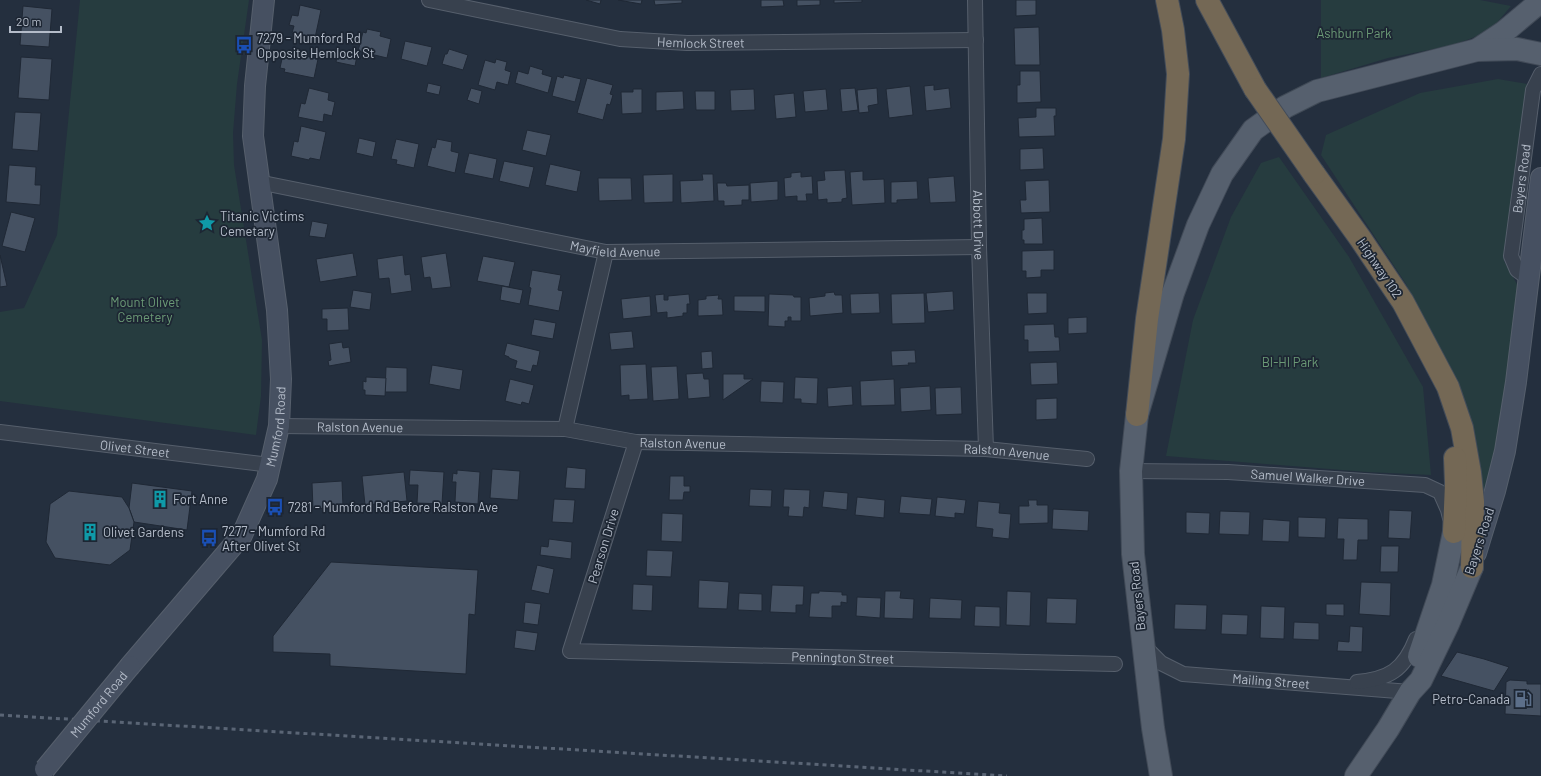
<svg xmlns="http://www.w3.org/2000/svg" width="1541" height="776" font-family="Barlow,sans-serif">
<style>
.green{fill:#263c3f}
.building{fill:#455162;stroke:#1f2835}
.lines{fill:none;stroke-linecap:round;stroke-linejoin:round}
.street-casing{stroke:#565f6c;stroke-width:16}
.secondary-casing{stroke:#565f6c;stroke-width:22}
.primary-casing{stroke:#414a57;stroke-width:24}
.highway-casing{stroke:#434c59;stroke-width:24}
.street{stroke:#38414e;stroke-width:14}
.secondary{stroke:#465061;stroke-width:20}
.primary{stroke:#56606e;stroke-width:22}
.highway{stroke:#746855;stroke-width:22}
.rail{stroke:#5a6575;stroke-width:3;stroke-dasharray:4 4;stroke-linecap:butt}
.secondary-bridge-casing{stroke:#565f6c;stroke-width:22;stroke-linecap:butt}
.highway-bridge-casing{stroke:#434c59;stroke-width:24;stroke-linecap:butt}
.secondary-bridge{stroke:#465061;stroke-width:20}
.highway-bridge{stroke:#746855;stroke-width:22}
.labels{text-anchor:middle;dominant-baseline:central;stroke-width:3.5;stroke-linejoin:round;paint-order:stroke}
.park-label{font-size:13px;fill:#6b9a76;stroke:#1d2633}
.poi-label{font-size:13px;fill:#b4bcc9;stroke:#1d2633;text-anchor:start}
.street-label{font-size:13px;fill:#b4bcc9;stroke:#1d2633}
</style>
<rect width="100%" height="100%" fill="#242f3e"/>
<g class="green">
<polygon points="80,0 249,0 237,84 233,133 234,165 262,340 261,396 256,435 0,401 0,312 24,308 57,235"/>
<polygon points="1321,0 1480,0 1511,6 1490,31 1454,45 1388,58 1321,78"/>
<polygon points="1498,79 1527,84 1504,261 1518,286 1496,456 1482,496 1458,390 1406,284 1321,155 1326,135 1420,93"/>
<polygon points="1279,157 1349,257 1423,387 1431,475 1367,472 1166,456 1193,320 1231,217 1261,163"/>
</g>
<g class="building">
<polygon points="586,0 601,0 600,4"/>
<polygon points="618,0 642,0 641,4"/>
<polygon points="654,0 682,0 682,3 655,5"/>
<polygon points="761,0 783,0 784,6 761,7"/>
<polygon points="797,0 820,0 820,5 797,6"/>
<polygon points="834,0 862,0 862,2 834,3"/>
<polygon points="1016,0 1036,0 1036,15 1016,16"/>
<polygon points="300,5 321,10 315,38 292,33 294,26 289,25 292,15 298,16"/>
<polygon points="23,6 52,9 49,47 20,45"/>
<polygon points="1039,27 1040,65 1015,65 1014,28"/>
<polygon points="367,29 381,32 380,36 391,39 387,58 358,51 363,32 366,33"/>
<polygon points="405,41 432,47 427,66 401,59"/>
<polygon points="449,49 468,55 463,70 442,64 445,54 447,54"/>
<polygon points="289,52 318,59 314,78 284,72 285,69 280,68 283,54 288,55"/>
<polygon points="338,52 357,56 355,66 336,62"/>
<polygon points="21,57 52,59 49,100 18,98"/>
<polygon points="496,59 507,62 505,70 511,72 508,85 497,82 495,90 478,85 485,60 495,63"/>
<polygon points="530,66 543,70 542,74 552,77 548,93 515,83 518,71 528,74"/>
<polygon points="1020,71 1040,71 1041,102 1017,103 1017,85 1020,85"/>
<polygon points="564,75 581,79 575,102 552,96 557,76 563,78"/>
<polygon points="587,78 613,85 610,94 613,95 610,105 607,104 603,120 577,113"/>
<polygon points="428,83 441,86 439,95 426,92"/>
<polygon points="934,85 934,90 949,88 951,108 926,111 924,86"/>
<polygon points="910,86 913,115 889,118 886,89"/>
<polygon points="309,88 329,93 328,100 335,102 332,116 324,114 323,122 298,117 301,103 305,104"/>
<polygon points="471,88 482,91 479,104 467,100"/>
<polygon points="855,88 858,110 842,112 840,89"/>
<polygon points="877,88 878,104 868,106 869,112 859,113 857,90"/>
<polygon points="633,89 642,89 642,113 622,114 621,92 633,92"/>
<polygon points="754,89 755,110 731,111 730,90"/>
<polygon points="826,89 828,110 805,112 803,91"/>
<polygon points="683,91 684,109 656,111 656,92"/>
<polygon points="695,91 715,91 715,110 696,110"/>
<polygon points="794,93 796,117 776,119 774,95"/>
<polygon points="1036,108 1056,108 1056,116 1054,116 1055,136 1019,137 1018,118 1036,117"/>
<polygon points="15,112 41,113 38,151 12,149"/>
<polygon points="301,126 326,132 320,160 310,158 309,160 291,156 294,141 298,142"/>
<polygon points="527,130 551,135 546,156 522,150"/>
<polygon points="359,138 376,142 373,157 356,153"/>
<polygon points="396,139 419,144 414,168 396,164 397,160 391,159"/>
<polygon points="437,139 452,142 451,151 459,153 455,173 427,166 432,147 435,148"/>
<polygon points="1043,148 1044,169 1020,170 1020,149"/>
<polygon points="469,153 497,159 493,179 464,173"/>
<polygon points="504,161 534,167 529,188 499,181"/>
<polygon points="550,164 581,171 577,192 545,185"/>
<polygon points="9,165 36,167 35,185 41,185 40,205 6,202"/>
<polygon points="845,170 847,198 842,199 842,202 827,203 827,199 818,200 817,181 825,180 824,171"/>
<polygon points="863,171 863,180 884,179 885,203 852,205 850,172"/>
<polygon points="801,172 801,177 812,176 813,194 806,194 807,201 797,201 797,196 785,197 784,178 791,177 791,173"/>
<polygon points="673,174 673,202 644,203 643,175"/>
<polygon points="702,174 713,174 714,201 681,203 680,181 703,180"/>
<polygon points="954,176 956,202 930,203 928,178"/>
<polygon points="598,178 631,178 632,200 599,201"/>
<polygon points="1049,180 1050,212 1021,213 1020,200 1026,200 1025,181"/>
<polygon points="778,181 778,200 751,202 750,183"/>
<polygon points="917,181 918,199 897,200 897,203 891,203 891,182"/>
<polygon points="717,183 726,183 727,186 749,185 749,200 742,200 742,205 724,206 724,201 718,201"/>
<polygon points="11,212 35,218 25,252 2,246"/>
<polygon points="1042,218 1043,244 1024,244 1024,240 1022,240 1022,230 1024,230 1024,219"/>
<polygon points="312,221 328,224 325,238 309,236"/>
<polygon points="1054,250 1054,270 1041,270 1041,277 1026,278 1026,271 1022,271 1022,251"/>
<polygon points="353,253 357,276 320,282 316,259"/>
<polygon points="446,253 451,287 432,289 430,277 424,278 421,257"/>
<polygon points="0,255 7,286 0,287"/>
<polygon points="403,255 405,275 410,274 412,291 391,294 389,278 379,279 377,259"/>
<polygon points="483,256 515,262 509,287 477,281"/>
<polygon points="532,270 561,275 558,290 563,291 559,311 528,305 531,288 529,287"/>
<polygon points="502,286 523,290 520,304 500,300"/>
<polygon points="353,290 372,293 370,310 350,307"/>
<polygon points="953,291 954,310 928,312 926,293"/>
<polygon points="834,292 835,295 842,295 843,313 810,316 809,298 825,296 825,293"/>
<polygon points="879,293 880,313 851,314 850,294"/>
<polygon points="924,293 925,323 892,324 891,294"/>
<polygon points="1027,293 1047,293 1047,313 1028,314"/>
<polygon points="664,294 664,300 668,300 668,296 689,294 690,304 687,304 687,313 683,313 683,316 667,318 667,312 657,313 655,295"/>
<polygon points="769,294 793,295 794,297 801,297 801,321 791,321 791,317 788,317 788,321 785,321 785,327 768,326"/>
<polygon points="719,295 718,299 722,299 723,315 698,316 698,300 706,299 706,296"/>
<polygon points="650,296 651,316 623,319 621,299"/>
<polygon points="734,296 765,296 765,312 734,311"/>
<polygon points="348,308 349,330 327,331 327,319 322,319 322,309"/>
<polygon points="1087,317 1087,333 1068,334 1068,318"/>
<polygon points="534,319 556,323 553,339 531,335"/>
<polygon points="1054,324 1055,337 1059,337 1060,351 1028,352 1028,340 1024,340 1024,325"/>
<polygon points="632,331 634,348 611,350 609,333"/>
<polygon points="342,342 343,348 349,347 351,362 329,366 328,361 331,360 329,344"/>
<polygon points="507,343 540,351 537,366 533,365 531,372 515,368 517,361 509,358 509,357 504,355"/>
<polygon points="915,350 916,363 908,363 909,365 892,366 891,351"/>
<polygon points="712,351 713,368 702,369 701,352"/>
<polygon points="1057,362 1058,384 1031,385 1030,363"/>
<polygon points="646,364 648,399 629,400 629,395 621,396 620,365"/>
<polygon points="432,365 463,370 460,390 429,384"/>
<polygon points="677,366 679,399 653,401 651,367"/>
<polygon points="386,367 407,368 407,392 385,392"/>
<polygon points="703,373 704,379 709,379 710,397 688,399 686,374"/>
<polygon points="723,374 744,374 744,379 753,379 723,400"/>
<polygon points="366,377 386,378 385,396 365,395 365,390 363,390 363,381 366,382"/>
<polygon points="795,377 818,378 817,404 801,403 801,399 794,399"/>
<polygon points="510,379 534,385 529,404 522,402 521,405 505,401"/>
<polygon points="894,379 895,405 861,406 860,381"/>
<polygon points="761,381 784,382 783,403 760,402"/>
<polygon points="852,386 853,405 828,407 827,388"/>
<polygon points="930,386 931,410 901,412 900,388"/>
<polygon points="961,387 962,414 936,415 935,388"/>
<polygon points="1057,398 1057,419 1036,420 1036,399"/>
<polygon points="567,467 586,469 585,489 565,488"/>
<polygon points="492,469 520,471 518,500 490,498"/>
<polygon points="410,470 444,472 442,504 417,503 418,485 409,485"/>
<polygon points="457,470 480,472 478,504 455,502 456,482 452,482 453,473 457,474"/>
<polygon points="404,472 407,501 365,505 362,476"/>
<polygon points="670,476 684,476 684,486 690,486 690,492 684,492 683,500 669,500"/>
<polygon points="342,481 343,507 313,509 312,483"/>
<polygon points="132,483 192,491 187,530 134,522 129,508"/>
<polygon points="750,489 772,490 771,507 749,506"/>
<polygon points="784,489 810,490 809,508 804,507 803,517 788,516 789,507 783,507"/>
<polygon points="69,491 122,497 129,508 134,522 130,550 110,565 55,558 46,542 50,504"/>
<polygon points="824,491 848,493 847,510 822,507"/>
<polygon points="901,496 932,499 930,515 899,513"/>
<polygon points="857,497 885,500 884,518 855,515"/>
<polygon points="937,497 966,500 964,514 955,513 955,518 935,516"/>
<polygon points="554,499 575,500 573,523 552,522"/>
<polygon points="1028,500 1037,500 1037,505 1048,505 1048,523 1019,524 1019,506 1029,506"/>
<polygon points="978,501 1000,503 999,513 1011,514 1009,539 992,537 993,529 976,527"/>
<polygon points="1053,509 1089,511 1088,531 1052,529"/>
<polygon points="1389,510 1412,511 1410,539 1388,538"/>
<polygon points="1220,511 1250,512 1249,535 1219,534"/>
<polygon points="1186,512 1210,513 1209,534 1186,533"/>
<polygon points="662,513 683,514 682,542 661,541"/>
<polygon points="1298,517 1326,518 1325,538 1298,537"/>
<polygon points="1338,518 1368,519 1368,540 1358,540 1357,560 1343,560 1344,539 1337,539"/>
<polygon points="1263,519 1290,521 1289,542 1262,541"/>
<polygon points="549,539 572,542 571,559 540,555 541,546 548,547"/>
<polygon points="1381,546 1399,546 1398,572 1380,572"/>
<polygon points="647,550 673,551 671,577 646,576"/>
<polygon points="331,562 478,570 475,615 469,614 466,674 330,666 330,654 273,652 273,636"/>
<polygon points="537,565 554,569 549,594 531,590"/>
<polygon points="699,580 729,582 727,609 698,608"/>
<polygon points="1361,582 1391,583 1390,616 1359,614"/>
<polygon points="633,584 653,585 652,611 632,610"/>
<polygon points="772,585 804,586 803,605 796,605 796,613 770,612"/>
<polygon points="819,591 842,592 842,595 847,595 847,603 841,602 841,606 832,606 832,618 809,617 811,593 819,593"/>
<polygon points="885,591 901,591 900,598 914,599 913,619 884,618"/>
<polygon points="1007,591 1031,592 1030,626 1006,625"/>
<polygon points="739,593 762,594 762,611 738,610"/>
<polygon points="857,597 881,598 880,618 856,616"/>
<polygon points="930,598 962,600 961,619 929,618"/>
<polygon points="1047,598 1077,599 1076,624 1046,623"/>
<polygon points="525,602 541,604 538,625 523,623"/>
<polygon points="1175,604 1207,605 1206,630 1174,629"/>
<polygon points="1326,604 1344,604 1344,616 1326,615"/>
<polygon points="975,606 1000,607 1000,627 974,626"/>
<polygon points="1261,606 1285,607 1284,639 1260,638"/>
<polygon points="1222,614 1248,615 1247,635 1221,634"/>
<polygon points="1294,622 1319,623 1319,640 1293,639"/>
<polygon points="1350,626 1363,627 1362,652 1337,651 1338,641 1349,642"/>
<polygon points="516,630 538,633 535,651 514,648"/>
<polygon points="1457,652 1484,659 1509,667 1494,691 1441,676"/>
<polygon points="1510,680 1527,681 1527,684 1541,684 1541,716 1505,714 1506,682"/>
</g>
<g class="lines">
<g class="street-casing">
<g id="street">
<path id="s1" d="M429 0 620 39 687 43 976 40"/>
<path id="s2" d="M975 0 979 247 986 449"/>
<path id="s3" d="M258 182 606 252 979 247"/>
<path id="s4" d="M1528 278 1517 270 1511 256 1533 90 1541 74"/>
<path id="s5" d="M279 426 565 429 636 442 986 449 1087 459"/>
<polyline points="565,429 606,252"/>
<path id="s6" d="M0 432 270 465"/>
<path id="s7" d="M636 442 570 651 1115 664"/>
<path id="s8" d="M1131 471 1228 472 1425 485 1440 492 1448 510 1450 518"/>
<path id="s9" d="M1144 646 1161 663 1183 674 1410 692"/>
<path d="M1357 682C1389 679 1404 670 1416 639"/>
</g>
</g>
<g class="secondary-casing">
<g id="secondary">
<polyline points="1476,553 1495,491 1505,451 1516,382 1541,178"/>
<path id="s10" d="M130 666 242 535 267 479 279 426 281 379 277 310 253 136 255 86 264 0"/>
</g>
</g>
<g class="primary-casing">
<g id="primary">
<polyline points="1477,50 1504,32 1541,1"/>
<polyline points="1419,656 1443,585 1454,532"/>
<polyline points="1161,776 1153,728 1133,554 1131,471 1137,415 1173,293 1198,225 1222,174 1253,130 1285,107 1317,91 1477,50 1517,49 1541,54"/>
<polyline points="1356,776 1388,729 1410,692 1421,680 1448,624 1472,567"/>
</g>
</g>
<g class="highway-casing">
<g id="highway">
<polyline points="1207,0 1255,89"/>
<polyline points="1314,174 1360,238 1403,302 1448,387 1462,428 1470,473 1473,502 1472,567"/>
<polyline points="1137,415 1147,319 1174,139 1178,74 1173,30 1167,0"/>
<polyline points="1454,532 1456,483 1455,458"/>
</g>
</g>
<use href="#street" class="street"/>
<use href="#secondary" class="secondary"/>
<use href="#primary" class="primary"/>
<use href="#highway" class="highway"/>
<polyline class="rail" points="0,715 1007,776"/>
<g class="secondary-bridge-casing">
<g id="secondary-bridge">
<path id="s11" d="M45 769 130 666"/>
</g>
</g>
<g class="highway-bridge-casing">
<polyline id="highway-bridge" points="1255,89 1314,174"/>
</g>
<use href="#secondary-bridge" class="secondary-bridge"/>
<use href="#highway-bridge" class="highway-bridge"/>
</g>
<defs>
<g id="bus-bare" transform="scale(1.38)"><path d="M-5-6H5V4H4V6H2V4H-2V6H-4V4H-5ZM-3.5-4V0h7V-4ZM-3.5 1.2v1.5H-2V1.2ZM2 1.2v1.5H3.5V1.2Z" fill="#1a4fb4" stroke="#1d2633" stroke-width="2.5" paint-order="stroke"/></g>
<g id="sight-bare" transform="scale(1.38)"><path d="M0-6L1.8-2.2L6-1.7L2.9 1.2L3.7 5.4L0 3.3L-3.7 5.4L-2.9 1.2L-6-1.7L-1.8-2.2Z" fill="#0f9aa8" stroke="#1d2633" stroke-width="2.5" paint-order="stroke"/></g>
<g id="building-bare" transform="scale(1.38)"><path d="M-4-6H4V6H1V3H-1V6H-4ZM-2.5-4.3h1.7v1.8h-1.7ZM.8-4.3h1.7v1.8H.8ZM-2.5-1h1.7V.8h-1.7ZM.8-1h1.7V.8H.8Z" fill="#0f9aa8" stroke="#1d2633" stroke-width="2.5" paint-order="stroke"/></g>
<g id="fuel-bare" transform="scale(1.38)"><path d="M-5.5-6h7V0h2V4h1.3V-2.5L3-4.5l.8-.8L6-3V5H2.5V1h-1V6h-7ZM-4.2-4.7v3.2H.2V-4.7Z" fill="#5c6f8a" stroke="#1d2633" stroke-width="2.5" paint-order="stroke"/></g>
</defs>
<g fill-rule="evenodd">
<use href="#bus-bare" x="244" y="45"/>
<use href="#sight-bare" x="207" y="223"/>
<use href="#building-bare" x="160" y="499"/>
<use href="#bus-bare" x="275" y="507"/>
<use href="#building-bare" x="90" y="532"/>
<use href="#bus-bare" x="209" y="538"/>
<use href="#fuel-bare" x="1523" y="699"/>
</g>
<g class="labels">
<g class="park-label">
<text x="1354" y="33">Ashburn Park</text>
<text x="145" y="302">Mount Olivet<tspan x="145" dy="15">Cemetery</tspan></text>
<text x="1290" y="362">BI-HI Park</text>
</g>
<g class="poi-label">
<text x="257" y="38">7279 - Mumford Rd<tspan x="257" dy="15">Opposite Hemlock St</tspan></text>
<text x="220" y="216">Titanic Victims<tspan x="220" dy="15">Cemetary</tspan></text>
<text x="173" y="499">Fort Anne</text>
<text x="288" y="507">7281 - Mumford Rd Before Ralston Ave</text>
<text x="222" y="531">7277 - Mumford Rd<tspan x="222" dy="15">After Olivet St</tspan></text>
<text x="103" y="532">Olivet Gardens</text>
<text x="1510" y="699" text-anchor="end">Petro-Canada</text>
</g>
<g class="street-label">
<text stroke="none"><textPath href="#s1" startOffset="276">Hemlock Street</textPath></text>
<text stroke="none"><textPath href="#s4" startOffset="107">Bayers Road</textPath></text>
<text stroke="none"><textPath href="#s2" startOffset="225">Abbott Drive</textPath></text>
<text stroke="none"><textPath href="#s3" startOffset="364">Mayfield Avenue</textPath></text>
<text transform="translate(1380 268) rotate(56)">Highway 102</text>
<text stroke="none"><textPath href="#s10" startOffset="287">Mumford Road</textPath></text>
<text stroke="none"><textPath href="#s5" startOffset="81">Ralston Avenue</textPath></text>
<text stroke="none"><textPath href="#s5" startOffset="405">Ralston Avenue</textPath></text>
<text stroke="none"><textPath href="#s6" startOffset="136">Olivet Street</textPath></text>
<text stroke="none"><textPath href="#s5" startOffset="729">Ralston Avenue</textPath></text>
<text stroke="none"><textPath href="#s8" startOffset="177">Samuel Walker Drive</textPath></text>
<text transform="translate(1479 541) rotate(-72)">Bayers Road</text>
<text transform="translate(603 546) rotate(-73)">Pearson Drive</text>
<text transform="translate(1137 596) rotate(-96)">Bayers Road</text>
<text stroke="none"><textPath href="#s7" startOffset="492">Pennington Street</textPath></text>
<text stroke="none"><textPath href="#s9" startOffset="137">Mailing Street</textPath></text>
<text stroke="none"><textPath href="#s11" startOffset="84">Mumford Road</textPath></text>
</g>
</g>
<path d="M10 26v6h51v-6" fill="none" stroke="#b4bcc9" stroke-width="2"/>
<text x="16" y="26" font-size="12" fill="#b4bcc9" stroke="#1d2633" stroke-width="3" paint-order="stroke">20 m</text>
</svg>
